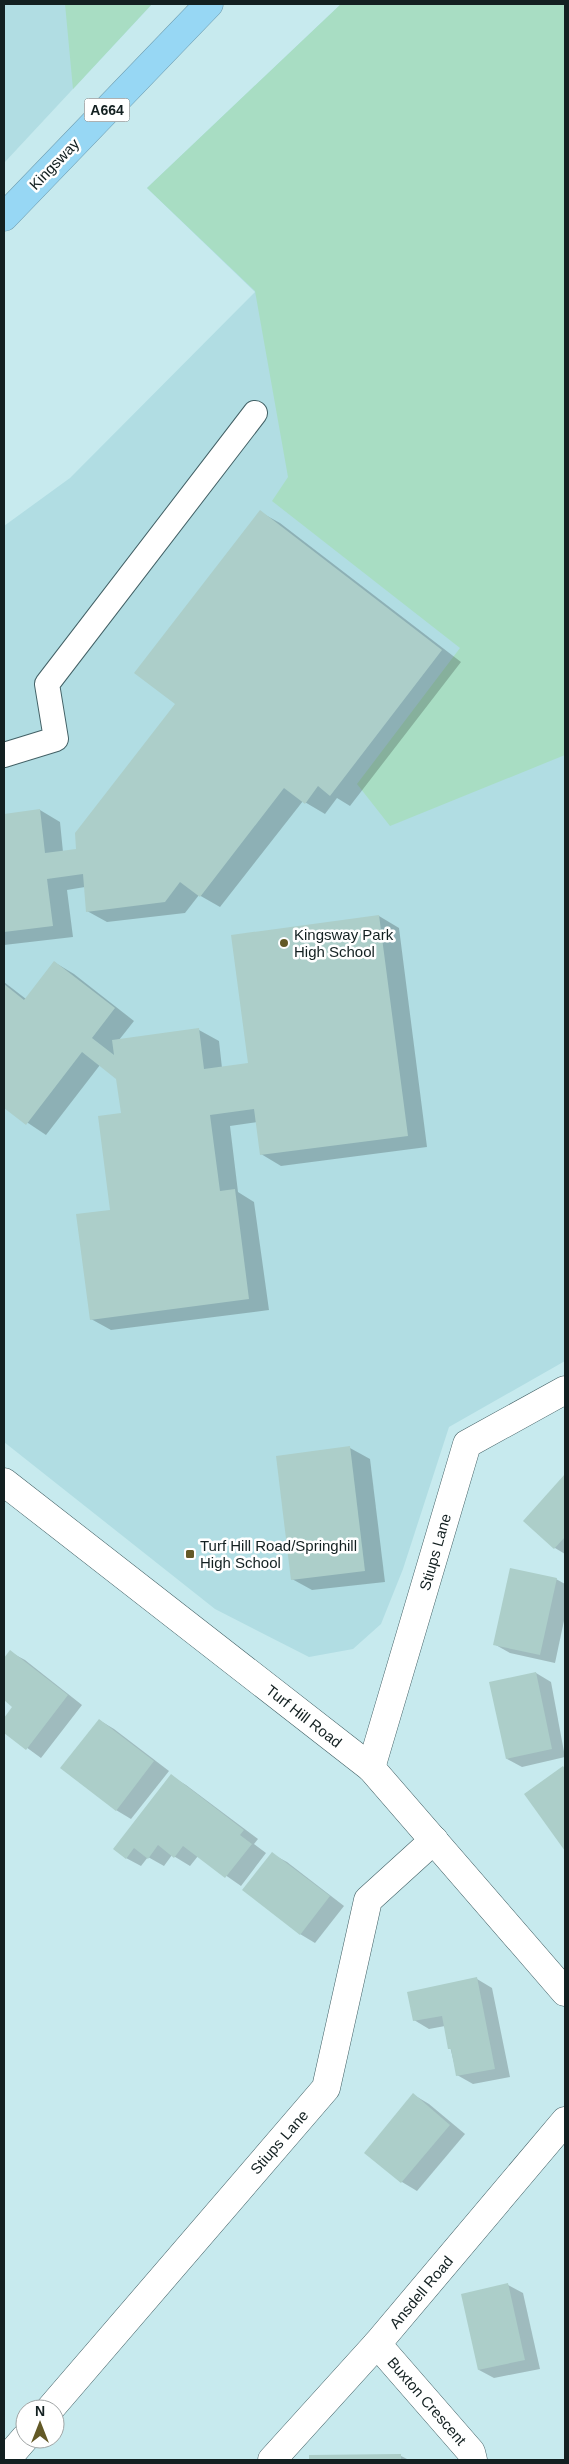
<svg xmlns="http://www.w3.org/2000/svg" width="569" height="2464" font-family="Helvetica,sans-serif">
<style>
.built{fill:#b1dde3}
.green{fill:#a8ddc3}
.shadow{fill:#0003}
.building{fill:#accec9}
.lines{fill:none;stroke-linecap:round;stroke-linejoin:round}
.lane-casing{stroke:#426065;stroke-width:26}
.street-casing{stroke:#426065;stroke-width:29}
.highway-casing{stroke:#6997aa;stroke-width:29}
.lane{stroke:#fff;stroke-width:24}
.street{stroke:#fff;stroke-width:28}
.highway{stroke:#97d7f4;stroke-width:28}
.poi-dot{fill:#635926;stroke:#fff;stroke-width:2}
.labels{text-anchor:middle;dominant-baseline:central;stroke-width:5;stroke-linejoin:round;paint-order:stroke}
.shield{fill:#fff;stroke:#5a6364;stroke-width:1}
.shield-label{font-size:14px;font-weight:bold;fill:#132021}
.street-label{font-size:15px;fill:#132021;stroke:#fff}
.poi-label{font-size:15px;fill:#132021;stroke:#fff;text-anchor:start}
</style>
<rect width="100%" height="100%" fill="#c7eaee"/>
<g class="built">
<polygon points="4,4 152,4 4,163"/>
<polygon points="341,4 565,4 565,1361 449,1427 403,1569 381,1624 353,1649 309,1657 215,1609 4,1442 4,526 70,478 255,292 147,188"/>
</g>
<g class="green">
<polygon points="65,4 152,4 73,89"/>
<polygon points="341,4 565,4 565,755 390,826 357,784 460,648 272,501 288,477 255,291 147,188"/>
</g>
<g class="shadow">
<polygon points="260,512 280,523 461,662 350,806 337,798 325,814 303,801 220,907 199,895 185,913 107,922 87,911 85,887 67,890 73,937 4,945 4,815 40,810 60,822 63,852 77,850 176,704"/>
<polygon points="379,916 399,928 427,1147 281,1166 261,1154 257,1122 230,1126 238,1192 254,1202 269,1310 111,1330 91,1319 111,1211 123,1114 118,1078 100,1065 46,1135 4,1107 4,982 26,999 54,962 74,974 134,1021 119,1040 199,1030 219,1041 222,1068 250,1064"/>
<polygon points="350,1448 370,1459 385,1582 312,1590 292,1579"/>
<polygon points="565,1476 565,1554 555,1548 525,1521"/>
<polygon points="556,1579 565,1584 565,1616 555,1663 510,1653 494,1644"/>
<polygon points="10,1652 25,1660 82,1705 41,1758 4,1731 4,1720 14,1707 4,1699 4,1660"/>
<polygon points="536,1673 551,1682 565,1757 522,1767 507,1759"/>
<polygon points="99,1720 114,1729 169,1771 131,1819 116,1810"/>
<polygon points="563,1768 565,1769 565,1849 526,1794"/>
<polygon points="171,1776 186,1785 258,1839 254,1844 266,1853 241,1886 198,1856 190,1866 172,1855 164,1866 148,1857 141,1866 126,1858"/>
<polygon points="272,1854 287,1862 344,1906 315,1943 300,1934"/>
<polygon points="477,1979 492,1988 510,2077 473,2084 457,2075 445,2026 429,2029 414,2020"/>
<polygon points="414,2095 429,2104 465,2134 417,2191 402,2182 366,2152"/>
<polygon points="508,2285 523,2293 540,2369 494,2378 479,2370"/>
<polygon points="310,2456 401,2456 409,2460 310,2460"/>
</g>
<g class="building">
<polygon points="260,510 442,650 330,796 318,786 305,804 284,788 200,897 180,882 165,902 86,912 83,874 47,879 53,926 4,932 4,814 40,809 45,853 76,849 75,833 175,704 134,673"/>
<polygon points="379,915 408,1136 260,1155 254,1109 210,1115 220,1191 235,1189 249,1299 90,1320 76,1214 110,1210 98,1116 121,1113 116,1079 82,1052 26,1125 4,1108 4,984 24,1000 54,961 115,1008 92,1038 114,1055 112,1040 199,1028 204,1069 248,1063 231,935"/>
<polygon points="350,1446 365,1571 291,1580 276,1456"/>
<polygon points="565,1474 565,1537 554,1549 523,1521"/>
<polygon points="510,1568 557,1578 540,1655 493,1645"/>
<polygon points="10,1650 68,1695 26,1750 4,1733 4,1718 12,1707 4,1700 4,1658"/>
<polygon points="536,1672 552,1749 506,1759 489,1682"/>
<polygon points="99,1719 154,1761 116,1811 60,1768"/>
<polygon points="563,1766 565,1769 565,1851 524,1794"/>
<polygon points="171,1774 244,1830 240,1835 252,1844 225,1878 183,1846 174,1858 158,1845 148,1859 134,1848 126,1859 113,1849"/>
<polygon points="272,1852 330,1896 300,1935 242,1890"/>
<polygon points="477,1977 495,2069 456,2076 451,2049 448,2049 442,2016 413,2021 407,1992"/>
<polygon points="413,2093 450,2125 401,2183 364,2153"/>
<polygon points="508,2283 525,2360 478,2370 461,2294"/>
<polygon points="401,2454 401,2460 309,2460 309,2455"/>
</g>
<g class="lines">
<g class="lane-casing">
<polyline id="lane" points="4,755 56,739 47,684 255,413"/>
</g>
<g class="street-casing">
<g id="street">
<polyline points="4,1482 371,1768 565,1992"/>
<polyline points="371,1768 467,1444 565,1390"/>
<polyline points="377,2344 471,2452 473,2460"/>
<polyline points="50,2409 326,2088 368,1900 434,1840"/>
<polyline points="6,2460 25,2438"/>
<polyline points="272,2460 377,2344 565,2121"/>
</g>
</g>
<g class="highway-casing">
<polyline id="highway" points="4,217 209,4"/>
</g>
<use href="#lane" class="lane"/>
<use href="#street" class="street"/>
<use href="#highway" class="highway"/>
</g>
<g class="poi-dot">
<circle cx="284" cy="943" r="5"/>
<rect x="185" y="1549" width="10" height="10" rx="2.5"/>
</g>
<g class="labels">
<rect class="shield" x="84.5" y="98.5" width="45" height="23" rx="4"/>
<g class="shield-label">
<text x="107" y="110">A664</text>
</g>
<g class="street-label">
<text transform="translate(54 164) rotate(-46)">Kingsway</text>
<text transform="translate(435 1552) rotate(-74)">Stiups Lane</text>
<text transform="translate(304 1716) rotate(38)">Turf Hill Road</text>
<text transform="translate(279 2142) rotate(-49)">Stiups Lane</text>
<text transform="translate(421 2292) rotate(-50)">Ansdell Road</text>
<text transform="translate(427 2401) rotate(49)">Buxton Crescent</text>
</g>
<g class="poi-label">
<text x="294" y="934">Kingsway Park<tspan x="294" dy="17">High School</tspan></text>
<text x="200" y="1545">Turf Hill Road/Springhill<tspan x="200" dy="17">High School</tspan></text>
</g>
</g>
<rect width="569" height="2464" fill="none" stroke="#132021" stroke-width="10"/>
<g transform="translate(40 2424)"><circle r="24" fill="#ffffff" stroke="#a1a6a6"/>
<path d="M0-4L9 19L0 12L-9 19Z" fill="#635926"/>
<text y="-8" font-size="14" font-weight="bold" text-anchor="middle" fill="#132021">N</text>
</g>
</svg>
